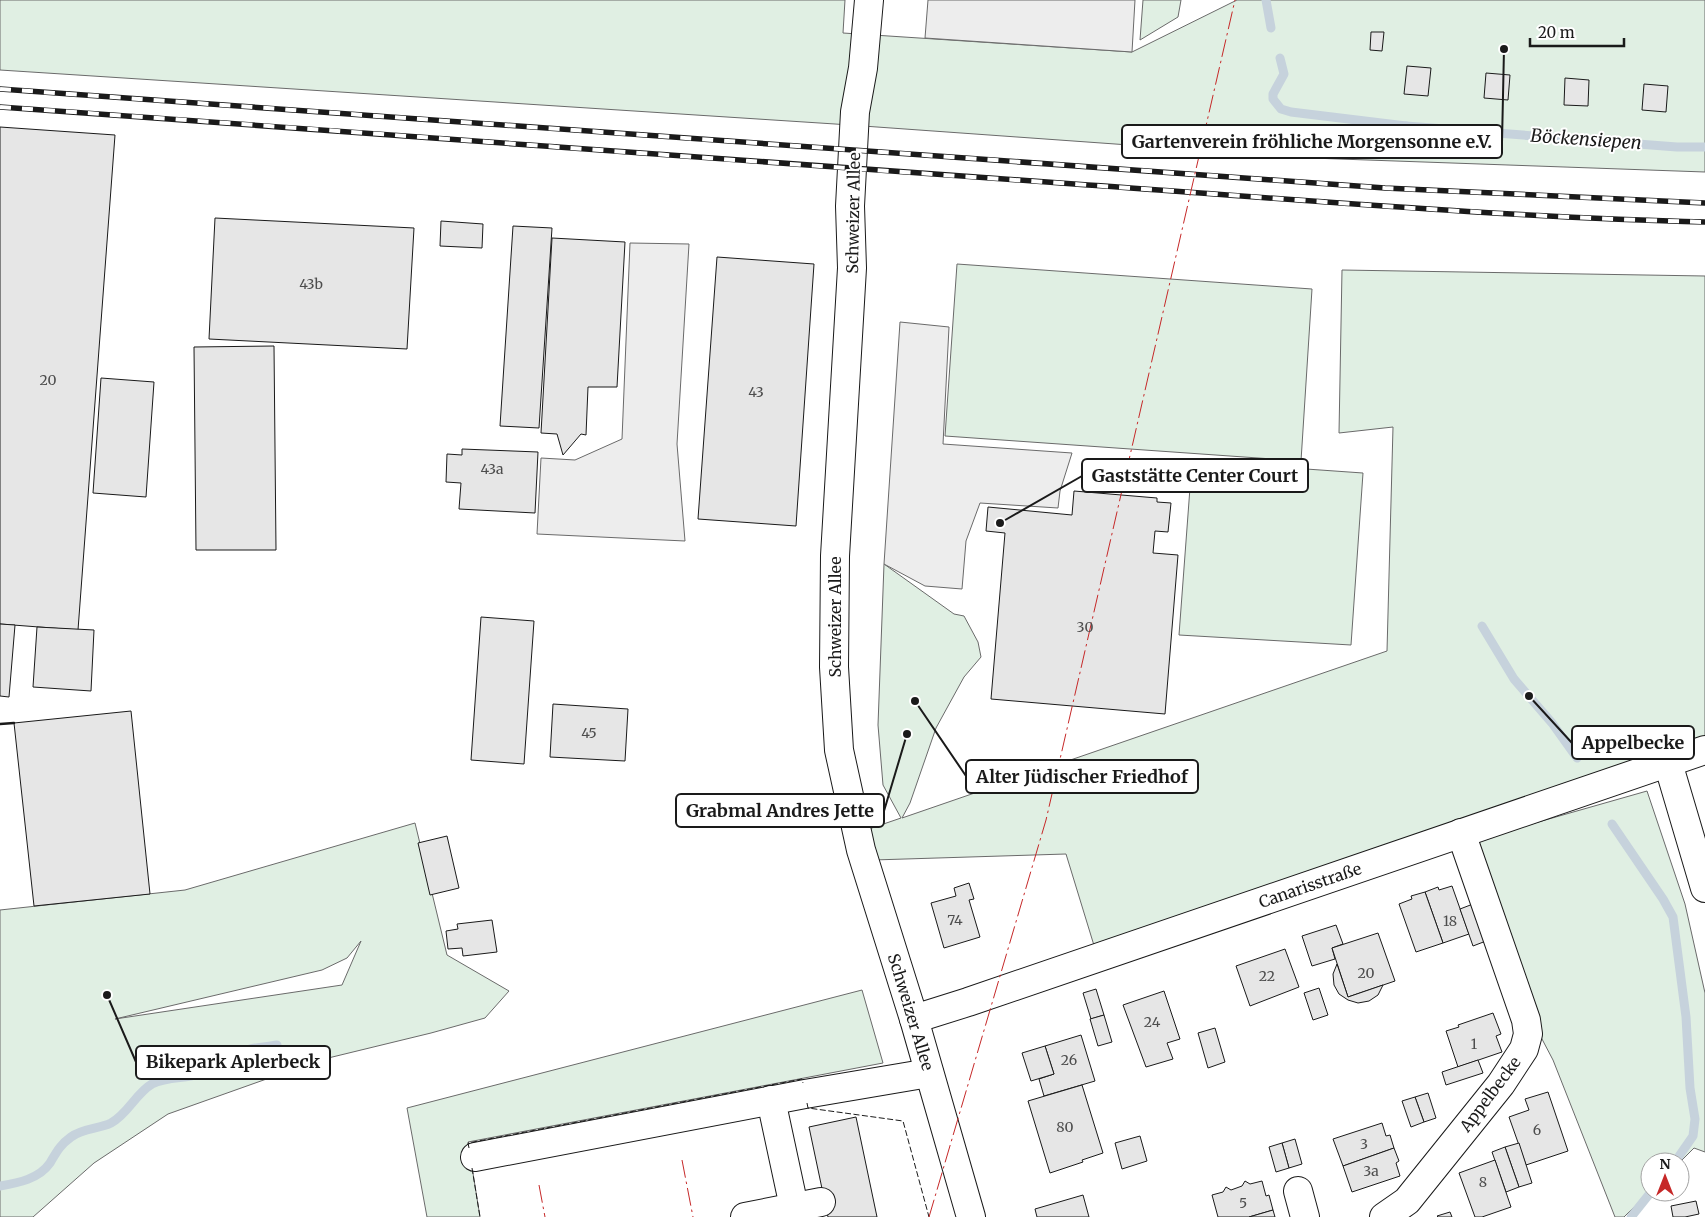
<svg xmlns="http://www.w3.org/2000/svg" width="1705" height="1217" font-family="Merriweather,serif">
<style>
.green{fill:#e0efe3;stroke:#6a6a6a;fill-rule:evenodd}
.parking{fill:#ededed;stroke:#6a6a6a}
.lines{fill:none;stroke-linecap:round;stroke-linejoin:round}
.stream{stroke:#c6d2dc;stroke-width:9}
.building{fill:#e6e6e6;stroke:#1a1a1a}
.minor-casing{stroke:#1a1a1a;stroke-width:30}
.minor{stroke:#fff;stroke-width:28}
.rail-casing{stroke:#1a1a1a;stroke-width:5.5}
.rail{stroke:#fff;stroke-width:4;stroke-dasharray:11;stroke-linecap:butt}
.fence{stroke:#1a1a1a;stroke-width:1;stroke-dasharray:6 2.5;stroke-linecap:butt}
.wall{stroke:#1a1a1a;stroke-width:2.5}
.power{stroke:#c62828;stroke-width:1;stroke-dasharray:18 4 2.5 4;stroke-linecap:butt}
.labels{text-anchor:middle;dominant-baseline:central;stroke-width:4;stroke-linejoin:round;paint-order:stroke}
.number-label{font-size:14px;fill:#4d4d4d}
.street-label{font-size:16px;fill:#1a1a1a;stroke:#fff}
.water-label{font-size:18px;font-style:italic;fill:#1a1a1a;stroke:#fff}
.leader{fill:none;stroke:#1a1a1a;stroke-width:2}
.callout-dot{fill:#1a1a1a;stroke:#fff;stroke-width:2}
.callout{fill:#fff;stroke:#1a1a1a;stroke-width:2}
.callout-label{font-size:18px;text-anchor:middle;font-weight:bold;fill:#1a1a1a}
</style>
<rect width="100%" height="100%" fill="#fff"/>
<g class="green">
<polygon points="0,0 845,0 843,33 1132,52 1237,0 1705,0 1705,172 1311,158 835,124 0,70"/>
<polygon points="1143,0 1181,0 1178,17 1140,40"/>
<polygon points="957,264 1312,289 1301,461 945,436"/>
<polygon points="1342,270 1705,276 1705,737 1096,952 1066,854 873,860 866,830 901,818 883,785 878,725 884,564 954,614 964,616 978,642 981,657 964,677 936,728 910,803 902,818 1387,651 1393,427 1339,433"/>
<polygon points="1192,461 1363,473 1351,645 1179,635"/>
<polygon points="1647,791 1685,904 1705,993 1705,1152 1694,1148 1680,1162 1650,1162 1650,1191 1624,1217 1615,1217 1553,1060 1532,1020 1468,842"/>
<path d="M415 823 447 955 509 991 485 1018 431 1033 320 1060 168 1114 94 1163 33 1217H0V910L185 890ZM361 941 342 985 115 1019 322 970 347 958Z"/>
<polygon points="862,990 883,1063 468,1142 480,1217 427,1217 407,1108"/>
</g>
<g class="parking">
<polygon points="928,0 1135,0 1132,52 925,38"/>
<polygon points="630,243 689,244 677,444 685,541 537,534 541,458 575,460 622,439"/>
<polygon points="900,322 949,327 943,444 1072,453 1060,491 1058,508 980,503 966,541 962,589 925,586 884,564"/>
</g>
<g class="lines">
<g class="stream">
<polyline points="1266,0 1271,28"/>
<polyline points="1280,58 1284,74 1273,94 1273,99 1281,109 1291,112 1406,126 1406,135"/>
<polyline points="1406,126 1677,147 1705,147"/>
<polyline points="1482,626 1514,679 1552,723 1577,758"/>
<polyline points="1612,824 1663,899 1673,917 1686,1017 1690,1088 1695,1119 1693,1136 1675,1162"/>
<path d="M0 1186C18 1183 39 1179 50 1163 57 1151 60 1145 71 1137 83 1128 99 1129 111 1123 128 1114 136 1093 152 1084 168 1076 184 1079 200 1074 211 1071 222 1067 232 1061 236 1058 239 1053 244 1051 253 1047 267 1047 277 1045"/>
<polyline points="1631,1217 1651,1192"/>
</g>
</g>
<g class="building">
<polygon points="1371,32 1384,32 1382,51 1370,50"/>
<polygon points="1407,66 1431,68 1428,96 1404,94"/>
<polygon points="1486,73 1510,75 1508,100 1484,98"/>
<polygon points="1565,78 1589,80 1588,106 1564,105"/>
<polygon points="1644,84 1668,86 1666,112 1642,110"/>
<polygon points="0,127 115,135 78,630 0,624"/>
<polygon points="215,218 414,228 407,349 209,339"/>
<polygon points="441,221 483,224 482,248 440,246"/>
<polygon points="513,226 552,228 539,428 500,426"/>
<polygon points="552,238 625,242 617,387 588,387 586,435 581,434 563,455 557,434 541,433"/>
<polygon points="717,257 814,264 796,526 698,519"/>
<polygon points="274,346 276,550 196,550 194,347"/>
<polygon points="101,378 154,382 146,497 93,493"/>
<polygon points="462,449 538,452 535,513 459,509 461,483 446,482 447,454 462,455"/>
<polygon points="1074,491 1157,498 1157,502 1171,503 1168,532 1155,531 1153,553 1178,555 1165,714 991,699 1005,533 986,531 988,507 1072,515"/>
<polygon points="481,617 534,621 524,764 471,760"/>
<polygon points="0,624 15,625 9,697 0,696"/>
<polygon points="37,627 94,630 91,691 33,687"/>
<polygon points="553,704 628,709 625,761 550,757"/>
<polygon points="131,711 150,894 34,906 14,723"/>
<polygon points="447,836 459,888 430,895 418,843"/>
<polygon points="969,883 974,899 969,900 980,937 944,948 931,903 956,896 954,888"/>
<polygon points="1452,886 1469,934 1443,943 1425,892 1438,887 1439,890"/>
<polygon points="1425,892 1443,943 1416,952 1399,904 1412,899 1411,896"/>
<polygon points="1473,904 1486,941 1473,946 1460,909"/>
<polygon points="492,920 497,952 463,956 462,948 448,949 446,931 458,929 457,924"/>
<polygon points="1336,925 1343,944 1332,948 1335,959 1312,966 1302,936"/>
<polygon points="1378,933 1395,981 1348,997 1332,948"/>
<polygon points="1285,949 1299,987 1250,1006 1236,966"/>
<polygon points="1337,964 1348,997 1383,985 1378,995 1369,1001 1358,1003 1348,1000 1339,994 1334,985 1333,974"/>
<polygon points="1319,988 1328,1015 1313,1020 1304,993"/>
<polygon points="1096,989 1104,1015 1091,1019 1083,993"/>
<polygon points="1164,991 1180,1039 1167,1043 1173,1059 1146,1067 1123,1005"/>
<polygon points="1493,1013 1501,1034 1496,1036 1502,1052 1458,1067 1446,1031 1459,1027 1458,1025"/>
<polygon points="1104,1015 1112,1042 1098,1046 1090,1019"/>
<polygon points="1215,1028 1225,1062 1208,1068 1198,1033"/>
<polygon points="1081,1035 1095,1081 1044,1096 1039,1079 1054,1074 1045,1046"/>
<polygon points="1045,1046 1054,1074 1031,1081 1022,1053"/>
<polygon points="1478,1060 1483,1073 1446,1085 1442,1072"/>
<polygon points="1082,1085 1103,1153 1082,1160 1083,1162 1050,1173 1028,1101"/>
<polygon points="1548,1092 1568,1151 1526,1165 1509,1117 1529,1110 1525,1099"/>
<polygon points="1428,1093 1436,1118 1424,1122 1415,1097"/>
<polygon points="1415,1097 1424,1122 1411,1127 1402,1101"/>
<polygon points="856,1117 877,1217 828,1217 809,1127"/>
<polygon points="1382,1123 1386,1136 1390,1135 1394,1148 1343,1166 1333,1139"/>
<polygon points="1140,1136 1147,1161 1122,1169 1115,1143"/>
<polygon points="1295,1139 1302,1164 1289,1168 1282,1143"/>
<polygon points="1282,1143 1289,1168 1276,1172 1269,1147"/>
<polygon points="1519,1143 1532,1183 1519,1187 1505,1147"/>
<polygon points="1505,1147 1519,1187 1506,1192 1492,1152"/>
<polygon points="1394,1148 1399,1161 1396,1163 1400,1176 1352,1192 1343,1166"/>
<polygon points="1495,1160 1511,1207 1482,1217 1475,1217 1459,1173"/>
<polygon points="1245,1181 1250,1184 1262,1181 1266,1196 1269,1195 1273,1210 1249,1217 1218,1217 1212,1195 1223,1192 1226,1187 1231,1190 1242,1186"/>
<polygon points="1083,1195 1089,1217 1037,1217 1035,1209"/>
<polygon points="1696,1201 1699,1214 1685,1217 1673,1217 1671,1206"/>
<polygon points="1273,1210 1275,1217 1249,1217"/>
<polygon points="1450,1212 1452,1217 1438,1217 1437,1216"/>
</g>
<g class="lines">
<g class="minor-casing">
<g id="minor">
<polyline points="869,0 863,68 855,112 850,206 852,268 835,556 834,667 839,750 861,850 914,1019 971,1217"/>
<polyline points="1668,763 1705,888"/>
<polyline points="914,1019 968,1002 1705,750"/>
<polyline points="771,1100 794,1207"/>
<polyline points="475,1157 805,1094 929,1073"/>
<polyline points="1298,1191 1305,1217"/>
<polyline points="745,1217 821,1202"/>
<polyline points="1384,1217 1407,1201 1501,1084 1524,1049 1528,1034 1526,1020 1461,833"/>
</g>
</g>
<use href="#minor" class="minor"/>
<g class="rail-casing">
<g id="rail">
<polyline points="0,89 1385,188 1705,203"/>
<path d="M0 107C363 132 725 160 1088 185 1293 199 1499 217 1705 222"/>
</g>
</g>
<use href="#rail" class="rail"/>
<g class="fence">
<polyline points="807,1103 808,1108 903,1121 929,1217"/>
<polyline points="469,1148 468,1143 802,1079 803,1083"/>
<polyline points="472,1168 480,1217"/>
</g>
<polyline class="wall" points="0,724 14,723"/>
<g class="power">
<polyline points="682,1160 693,1217"/>
<polyline points="539,1185 545,1217"/>
<polyline points="929,1217 1046,820 1235,0"/>
</g>
</g>
<g class="labels">
<g class="number-label">
<text x="311" y="284">43b</text>
<text x="48" y="380">20</text>
<text x="756" y="392">43</text>
<text x="492" y="469">43a</text>
<text x="1085" y="627">30</text>
<text x="589" y="733">45</text>
<text x="955" y="920">74</text>
<text x="1450" y="921">18</text>
<text x="1366" y="973">20</text>
<text x="1267" y="976">22</text>
<text x="1152" y="1022">24</text>
<text x="1474" y="1044">1</text>
<text x="1069" y="1060">26</text>
<text x="1065" y="1127">80</text>
<text x="1537" y="1130">6</text>
<text x="1364" y="1144">3</text>
<text x="1371" y="1171">3a</text>
<text x="1483" y="1182">8</text>
<text x="1243" y="1203">5</text>
</g>
<g class="street-label">
<text transform="translate(853 213) rotate(-89)">Schweizer Allee</text>
<text transform="translate(835 617) rotate(-90)">Schweizer Allee</text>
<text transform="translate(1310 885) rotate(-19)">Canarisstraße</text>
<text transform="translate(911 1012) rotate(73)">Schweizer Allee</text>
<text transform="translate(1490 1094) rotate(-53)">Appelbecke</text>
</g>
<g class="water-label">
<text transform="translate(1586 139) rotate(4)">Böckensiepen</text>
</g>
</g>
<path class="leader" d="M1504 49L1502 142M1000 523L1082 476M1529 696L1572 743M915 701L966 776M907 734L884 811M107 995L136 1062"/>
<g class="callout-dot">
<circle cx="1504" cy="49" r="5"/>
<circle cx="1000" cy="523" r="5"/>
<circle cx="1529" cy="696" r="5"/>
<circle cx="915" cy="701" r="5"/>
<circle cx="907" cy="734" r="5"/>
<circle cx="107" cy="995" r="5"/>
</g>
<g class="callout">
<rect x="1122" y="125" width="380" height="33" rx="5"/>
<rect x="1082" y="459" width="226" height="33" rx="5"/>
<rect x="1572" y="726" width="122" height="33" rx="5"/>
<rect x="966" y="760" width="232" height="33" rx="5"/>
<rect x="676" y="794" width="208" height="33" rx="5"/>
<rect x="136" y="1046" width="194" height="33" rx="5"/>
</g>
<g class="callout-label">
<text x="1312" y="148">Gartenverein fröhliche Morgensonne e.V.</text>
<text x="1195" y="482">Gaststätte Center Court</text>
<text x="1633" y="749">Appelbecke</text>
<text x="1082" y="783">Alter Jüdischer Friedhof</text>
<text x="780" y="817">Grabmal Andres Jette</text>
<text x="233" y="1068">Bikepark Aplerbeck</text>
</g>
<g transform="translate(1665 1177)"><circle r="24" fill="#ffffff" stroke="#a3a3a3"/>
<path d="M0-4L9 19L0 12L-9 19Z" fill="#c62828"/>
<text y="-8" font-size="14" font-weight="bold" text-anchor="middle" fill="#1a1a1a">N</text>
</g>
<path d="M1530 38v8h94v-8" fill="none" stroke="#1a1a1a" stroke-width="2.5"/>
<text x="1538" y="38" font-size="15" fill="#1a1a1a" stroke="#ffffff" stroke-width="4" paint-order="stroke">20 m</text>
</svg>
